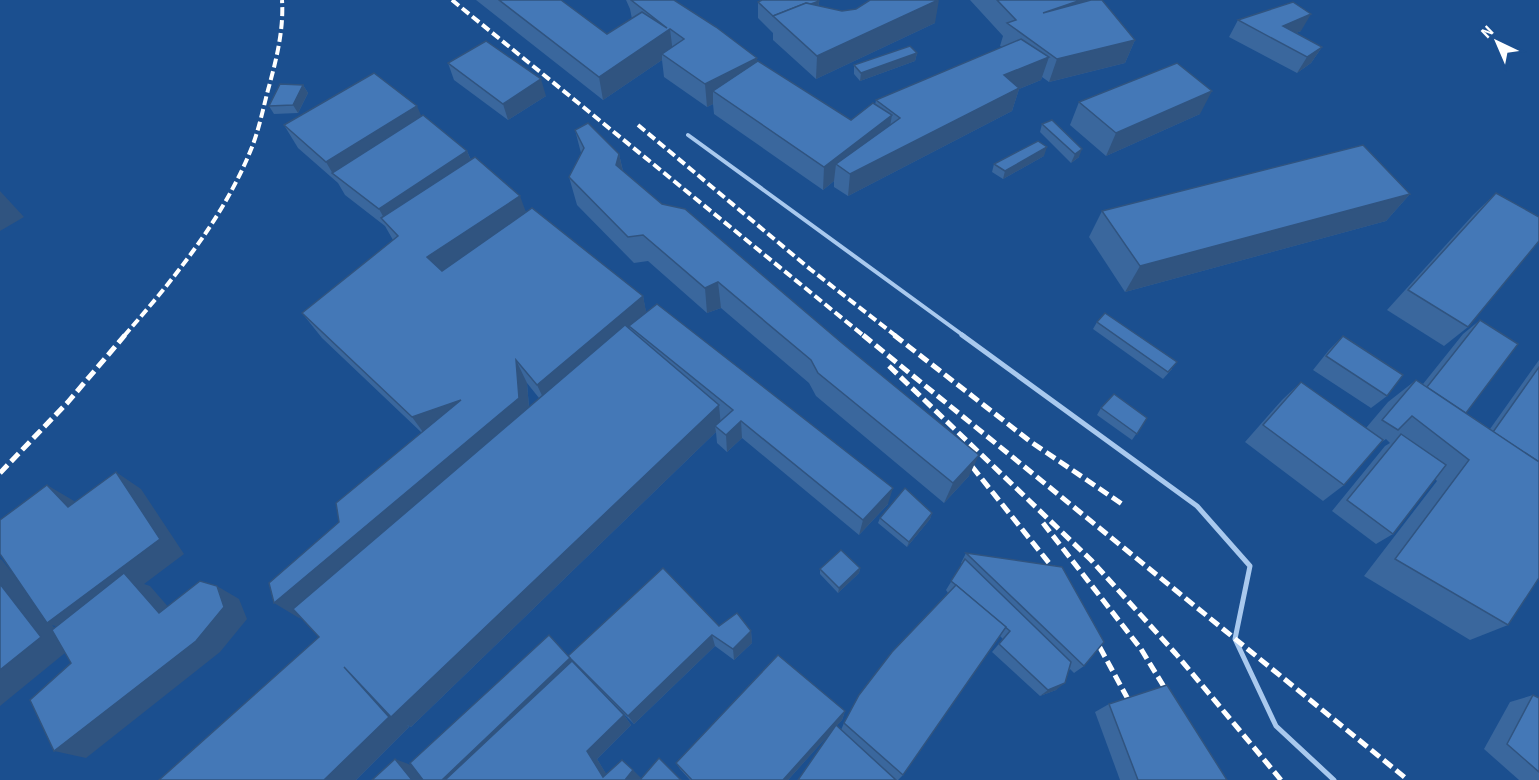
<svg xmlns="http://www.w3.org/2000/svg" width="1539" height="780" font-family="'Source Sans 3',sans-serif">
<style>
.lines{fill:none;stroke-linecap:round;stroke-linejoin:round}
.service-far1{stroke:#a9c9ee;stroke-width:4}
.service{stroke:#a9c9ee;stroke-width:5}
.rail-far1{stroke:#fff;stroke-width:4;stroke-dasharray:9 4;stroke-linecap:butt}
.rail{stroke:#fff;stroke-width:5;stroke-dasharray:11 5;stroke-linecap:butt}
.wall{fill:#3a679d;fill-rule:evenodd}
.shaded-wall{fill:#305480}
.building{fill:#4478b7;stroke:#305480;stroke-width:1.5}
</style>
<rect width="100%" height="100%" fill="#1b4f8f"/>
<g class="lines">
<polyline class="service-far1" points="688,135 964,336"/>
<polyline class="service" points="962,335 1197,506 1250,566 1235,639 1276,726 1334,780"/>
<g class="rail-far1">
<polyline points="452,0 864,336"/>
<polyline points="638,125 810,269 896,336"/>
<path d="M124 336C173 280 224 218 252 147 259 129 263 109 268 90 276 61 284 30 282 0"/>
</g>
<g class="rail">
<polyline points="863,335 1408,780"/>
<polyline points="894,335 1031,442 1122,504"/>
<polyline points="889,366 1091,560 1176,654 1281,780"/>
<polyline points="962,454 1061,578"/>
<polyline points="0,473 68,402 125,335"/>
<polyline points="1043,523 1141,649 1172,700"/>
<polyline points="1092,633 1129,701"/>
</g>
</g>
<g class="wall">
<polygon points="476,0 561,0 607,34 632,19 630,9 626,0 674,0 757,61 851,120 875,105 876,100 1002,47 1000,46 1003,36 970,0 1102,0 1135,40 1125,63 1049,82 1042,77 1041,80 1019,89 1012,111 848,196 834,187 834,181 823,190 714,114 713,104 707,107 664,77 662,60 603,100"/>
<polygon points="819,1 819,6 842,11 935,23 816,79 773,40 773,33 758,18 758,2"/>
<polygon points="1238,20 1301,31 1296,33 1322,47 1311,63 1297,73 1229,37"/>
<polygon points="917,53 915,61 860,81 854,74 854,65"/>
<polygon points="448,63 546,96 508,120 454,80"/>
<polygon points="303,85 308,93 298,113 274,114 269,106"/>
<polygon points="1079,102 1200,114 1106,156 1070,125"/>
<path d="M422 116 467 151 471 160 526 212 643 296 646 313 888 504 859 535 742 438 727 452 717 443 716 432 411 727 407 725 409 727 356 780H159L319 637 300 617 299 618 339 522 422 433 322 338 302 313 393 240 385 226 345 195 338 183 298 148 284 125ZM527 383 539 398 529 407Z"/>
<polygon points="1042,124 1079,157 1071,163 1040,132"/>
<polygon points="575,130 619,154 623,171 969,476 944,503 816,396 809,383 721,308 707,313 648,261 634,263 577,205 569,177 581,153"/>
<polygon points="1044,156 1003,179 992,172 994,164"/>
<polygon points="1496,193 1468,327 1444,346 1387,310 1473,215"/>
<polygon points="1410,194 1386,221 1125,292 1089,237 1102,211"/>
<polygon points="1480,320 1466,413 1490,429 1539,360 1539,578 1508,625 1470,640 1364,576 1437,481 1435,479 1393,534 1376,544 1332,511 1385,446 1390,443 1386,439 1379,444 1344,485 1323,501 1245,442 1282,400 1301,382 1366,428 1388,402 1416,380 1423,384 1463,334"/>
<polygon points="1097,322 1172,369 1163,379 1093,329"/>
<polygon points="1343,336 1387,396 1371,408 1313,370 1329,350"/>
<polygon points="1101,408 1147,418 1132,440 1097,415"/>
<polygon points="932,513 930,519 907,547 878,523 880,518"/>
<polygon points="966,553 1084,666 1074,673 1070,669 1056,690 1040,696 992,652 1003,639 1000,636 903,775 898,780 798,780 831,732 788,780 690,780 680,769 676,763 845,711 842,720 836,726 841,730 844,723 948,593 946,590 962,564 961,563"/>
<polygon points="860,568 859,573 838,593 820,574 820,569"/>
<polygon points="719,626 751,631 752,643 734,660 715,646 634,724 584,674 624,715 631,725 597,759 606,774 641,778 639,780 423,780 570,658 575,665 568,656"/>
<polygon points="1533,695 1539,698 1539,780 1519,780 1484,749 1510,702"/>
<polygon points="1109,704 1227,780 1120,780 1095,712"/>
</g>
<g class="shaded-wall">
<polygon points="939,0 935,23 816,79 817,56"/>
<polygon points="1081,0 1101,0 1043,13"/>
<polygon points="819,1 818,17 777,19"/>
<polygon points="1311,14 1301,31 1277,41 1283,26"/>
<polygon points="670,29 673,53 662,54 662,60 603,100 599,77"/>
<polygon points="1135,40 1125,63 1049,82 1057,59"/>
<polygon points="1322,47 1311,63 1297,73 1307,57"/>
<polygon points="917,53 915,61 860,81 861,73"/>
<polygon points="1049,57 1041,80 1019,89 1012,111 848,196 850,174 1004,75"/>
<polygon points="757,58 757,81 713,91 713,104 707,107 705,84"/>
<polygon points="541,79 546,96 508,120 503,104"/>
<polygon points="303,85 308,93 298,113 293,105"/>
<polygon points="1212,91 1200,114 1106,156 1116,133"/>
<polygon points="417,106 427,129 333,174 326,162"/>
<polygon points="892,115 888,138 836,164 834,181 823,190 824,167"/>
<polygon points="1047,147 1044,156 1003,179 1005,171"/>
<polygon points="1082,149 1079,157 1071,163 1075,154"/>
<polygon points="467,151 476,173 389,227 379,209"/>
<polygon points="619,154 625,181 616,165"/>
<polygon points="0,191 24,217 0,231"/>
<polygon points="1410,194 1386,221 1125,292 1140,266"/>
<polygon points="520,196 530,223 441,283 427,257"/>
<polygon points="718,282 721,308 707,313 705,288"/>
<polygon points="643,296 648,321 629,326 632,335 548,408 537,385"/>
<polygon points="516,360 527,383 530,420 299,618 274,603"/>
<polygon points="461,400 428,439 412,417"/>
<polygon points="719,405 721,427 715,426 716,432 411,727 407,725 409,727 356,780 324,780 344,667"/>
<polygon points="741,421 742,438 727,452 726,435"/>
<polygon points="979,455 969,476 944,503 953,483"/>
<polygon points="116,472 141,489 184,554 144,584 150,586 184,625 77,634 52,625 71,648 0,706 0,559 2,560 50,621"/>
<polygon points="47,485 74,501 95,522 68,507"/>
<polygon points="893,488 888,504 859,535 863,520"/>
<polygon points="932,513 930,519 907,547 909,542"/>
<polygon points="860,568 859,573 838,593 839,588"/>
<polygon points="217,586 239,599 247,619 220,652 86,758 54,751"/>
<polygon points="751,631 752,643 734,660 733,649"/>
<polygon points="712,635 715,646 634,724 628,716"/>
<polygon points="570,658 576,665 457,780 442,780"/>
<polygon points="1065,683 1056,690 1040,696 1048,690"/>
<polygon points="845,711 842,720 788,780 783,780"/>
<polygon points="624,715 631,725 597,759 610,780 603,777 587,751"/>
<polygon points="395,759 411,765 423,780 412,780"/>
<polygon points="633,770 641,778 639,780 625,780"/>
</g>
<g class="building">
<polygon points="499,0 561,0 607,34 642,12 667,28 631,0 674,0 716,27 757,58 705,84 662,54 684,39 670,29 599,77"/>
<polygon points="762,0 818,0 819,1 811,4 806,3 773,16 758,2"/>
<polygon points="870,0 938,0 817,56 773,16 806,3 842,11 856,9"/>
<polygon points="997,0 1081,0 1043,13 1091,0 1102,0 1135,40 1057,59 1007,23 1016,20"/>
<polygon points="1293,2 1311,14 1283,26 1322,47 1307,57 1238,20"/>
<polygon points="1021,39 1049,57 1004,75 1019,88 850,174 836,164 900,118 876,100"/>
<polygon points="486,41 541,79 503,104 448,63"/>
<polygon points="910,46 917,53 861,73 854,65"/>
<polygon points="758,61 851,120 873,103 892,115 824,167 713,91"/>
<polygon points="1177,63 1212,91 1116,133 1079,102"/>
<polygon points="374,73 417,106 326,162 284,125"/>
<polygon points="280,84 303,85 293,105 269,106"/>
<polygon points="423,115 467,151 379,209 332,173"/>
<polygon points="1052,120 1082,149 1075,154 1042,124"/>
<polygon points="588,123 619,154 616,165 662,204 685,209 842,343 979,455 953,483 818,373 811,360 718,282 705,288 643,235 628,237 569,177 584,148 575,130"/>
<polygon points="1038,141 1047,147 1005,171 994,164"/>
<polygon points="1363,145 1410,194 1140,266 1102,211"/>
<polygon points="475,157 520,196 427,257 442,271 532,208 643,296 537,385 516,360 519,398 274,603 269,583 339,522 336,503 461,400 412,417 302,313 398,236 381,218"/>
<polygon points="1496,193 1539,217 1539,241 1468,327 1408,290"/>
<polygon points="657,304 893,488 863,520 741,421 726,435 715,426 733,410 629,326"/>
<polygon points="1105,313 1177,362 1168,372 1097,322"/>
<polygon points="1480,320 1518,344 1466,413 1427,387"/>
<polygon points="625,325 719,405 391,717 344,667 389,717 324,780 159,780 319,637 293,609"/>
<polygon points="1343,336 1403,375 1387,396 1326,356"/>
<polygon points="1539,367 1539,462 1493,432"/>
<polygon points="1416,380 1539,462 1539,578 1508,625 1395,559 1469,460 1412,416 1398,430 1382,420"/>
<polygon points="1301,382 1383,440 1344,485 1263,425"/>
<polygon points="1114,394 1147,418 1137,434 1101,408"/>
<polygon points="1401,434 1446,465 1393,534 1347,500"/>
<polygon points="116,472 160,539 47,623 0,554 0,520 47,485 68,507"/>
<polygon points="905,488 932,513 909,542 880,518"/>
<polygon points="841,550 860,568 839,588 820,569"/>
<polygon points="966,553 1062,567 1104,642 1084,666"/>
<polygon points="965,559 1071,662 1065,683 1048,690 999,644 1010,631 956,585 951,581"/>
<polygon points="663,568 719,626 737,613 751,631 733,649 712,635 628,716 568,656"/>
<polygon points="124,573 159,613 200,581 217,586 224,607 196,641 54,751 30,700 71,663 52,630"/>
<polygon points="0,584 41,637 0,670"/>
<polygon points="956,585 1006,627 903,775 844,723 859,695 892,652"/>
<polygon points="549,635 570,658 442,780 423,780 410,763"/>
<polygon points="778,655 845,711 783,780 692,780 676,763"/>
<polygon points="572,661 624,715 587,751 603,777 622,760 633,770 625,780 445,780"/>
<polygon points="1167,685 1227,780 1138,780 1109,704"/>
<polygon points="1533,695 1539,698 1539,772 1507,744"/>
<polygon points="836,725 896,780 798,780"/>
<polygon points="659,758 681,780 640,780"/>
<polygon points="395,759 412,780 372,780"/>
</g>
<g transform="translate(1497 42) rotate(316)" stroke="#1b4f8f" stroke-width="4.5" paint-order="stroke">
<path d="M0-4.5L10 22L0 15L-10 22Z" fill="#ffffff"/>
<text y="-9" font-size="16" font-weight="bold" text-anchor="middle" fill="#ffffff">N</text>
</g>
</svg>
